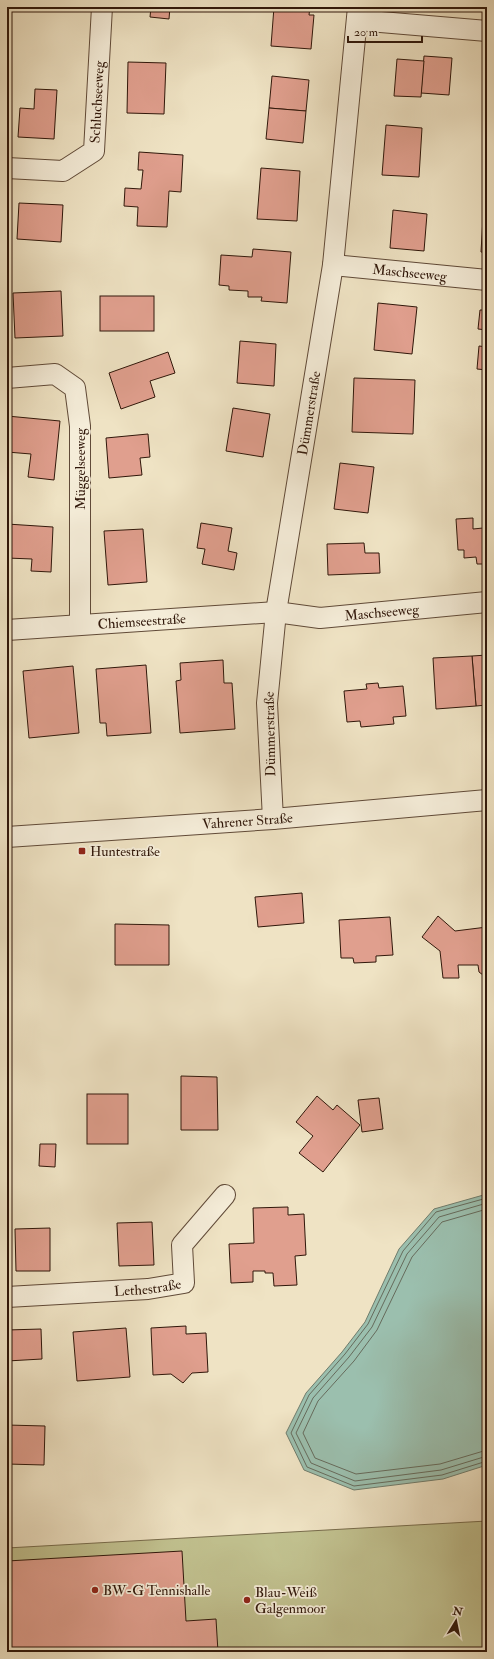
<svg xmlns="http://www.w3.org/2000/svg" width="494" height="1659" font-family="'IM FELL Double Pica',serif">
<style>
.green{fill:#c1c18f;stroke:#786c4c}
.water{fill:#9bbfae;stroke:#707c6c}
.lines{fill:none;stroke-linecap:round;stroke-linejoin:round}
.shore{stroke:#666b5c;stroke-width:1}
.building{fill:#e09f8e;stroke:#30170a}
.minor-casing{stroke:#604a38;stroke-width:22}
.minor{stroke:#f5edd9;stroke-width:20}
.poi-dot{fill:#8f2418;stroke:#f5edd9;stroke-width:1.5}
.labels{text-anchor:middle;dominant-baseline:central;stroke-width:3.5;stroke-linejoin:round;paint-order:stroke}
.street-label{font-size:14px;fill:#30170a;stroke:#f5edd9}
.poi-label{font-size:14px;fill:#30170a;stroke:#f5edd9;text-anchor:start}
</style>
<rect width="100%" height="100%" fill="#efe3c4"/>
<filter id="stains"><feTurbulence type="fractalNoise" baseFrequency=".005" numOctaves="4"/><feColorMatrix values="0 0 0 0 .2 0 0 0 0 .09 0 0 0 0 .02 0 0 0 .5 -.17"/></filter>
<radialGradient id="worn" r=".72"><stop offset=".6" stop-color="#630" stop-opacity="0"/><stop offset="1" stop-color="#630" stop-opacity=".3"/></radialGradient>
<polygon class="green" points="487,1521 487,1652 7,1652 7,1548"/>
<polygon class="water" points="487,1194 487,1465 443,1479 354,1490 304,1470 286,1433 306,1393 342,1352 365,1322 399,1249 434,1209"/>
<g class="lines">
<g class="shore">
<polyline points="487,1198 436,1212 403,1251 368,1324 345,1354 309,1395 291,1433 307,1467 354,1486 442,1475 487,1461"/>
<polyline points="487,1203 439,1217 407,1254 372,1327 349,1357 313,1398 296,1433 311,1463 355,1481 441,1470 487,1456"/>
<polyline points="487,1209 442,1222 412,1257 377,1330 354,1361 318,1401 303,1433 315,1458 356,1474 440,1464 487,1450"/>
</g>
</g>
<g class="building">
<polygon points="151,7 170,7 169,19 150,17"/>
<polygon points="274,7 310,7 309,15 314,15 311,49 271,46"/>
<polygon points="424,56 452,58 449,95 421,93"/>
<polygon points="397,59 424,61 421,97 394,96"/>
<polygon points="128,62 166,63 164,114 127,113"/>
<polygon points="272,76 309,80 306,111 269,108"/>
<polygon points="35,89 57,90 54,139 18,137 20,108 34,109"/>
<polygon points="269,108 306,111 303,143 266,139"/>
<polygon points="386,125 422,128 419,177 382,175"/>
<polygon points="139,152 183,155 181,192 169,191 167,227 137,226 138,207 124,206 125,188 141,189 143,170 138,170"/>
<polygon points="261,168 300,171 297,221 257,219"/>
<polygon points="19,203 63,205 61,242 17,239"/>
<polygon points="393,210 427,214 424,251 390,248"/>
<polygon points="483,218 487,218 487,253 481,252"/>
<polygon points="253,249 291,252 287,303 261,301 262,297 248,297 248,291 229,290 229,286 219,285 221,255 252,257"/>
<polygon points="61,291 63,336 15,338 13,293"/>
<rect x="100" y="296" width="54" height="35"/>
<polygon points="378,303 417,307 412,354 374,350"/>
<polygon points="480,310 487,310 487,330 478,329"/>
<polygon points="240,341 276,344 274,386 237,383"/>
<polygon points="479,346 487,347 487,370 477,369"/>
<polygon points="168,352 175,373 150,381 155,397 121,409 109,373"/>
<polygon points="354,378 415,380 413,434 352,432"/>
<polygon points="233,408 270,414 263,457 226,451"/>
<polygon points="7,416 60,421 54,480 28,477 31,454 7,452"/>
<polygon points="148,434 150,457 140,458 142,475 109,478 106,438"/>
<polygon points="340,463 374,467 368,513 334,509"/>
<polygon points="473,518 473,529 483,528 483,530 487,530 487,564 477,564 476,557 464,558 464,550 458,550 456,519"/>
<polygon points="201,523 232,528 228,551 237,553 234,570 202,564 205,549 197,548"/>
<polygon points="7,524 53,527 51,572 31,571 32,559 7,558"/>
<polygon points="143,529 147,582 108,585 104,531"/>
<polygon points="364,543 365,553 379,553 380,573 328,575 327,544"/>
<polygon points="487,655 487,705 476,706 472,656"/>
<polygon points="472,656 476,706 436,709 433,658"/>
<polygon points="223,660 224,683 232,683 235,729 180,733 176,681 181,680 180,663"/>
<polygon points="146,665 151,733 107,736 106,723 100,723 96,669"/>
<polygon points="73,666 79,733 29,738 23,671"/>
<polygon points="378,683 379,688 403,686 406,716 393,717 394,724 361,727 360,721 347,722 344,691 367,689 366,684"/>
<polygon points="302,893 304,923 258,927 255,897"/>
<polygon points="438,916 455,931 487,927 487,975 483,975 479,972 478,965 458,965 459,978 443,978 440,951 422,937"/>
<polygon points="390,917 393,955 376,956 376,962 354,963 353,958 341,958 339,920"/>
<polygon points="115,924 169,925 169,965 115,965"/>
<polygon points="181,1076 217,1077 218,1130 181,1130"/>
<polygon points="7,1088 8,1088 7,1116"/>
<rect x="87" y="1094" width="41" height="50"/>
<polygon points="317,1096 333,1110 337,1105 360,1125 323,1172 299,1153 313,1136 296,1122"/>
<polygon points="379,1098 383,1129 362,1132 358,1100"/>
<polygon points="40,1144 56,1144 55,1167 39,1166"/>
<polygon points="288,1207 288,1215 304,1214 306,1255 295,1256 297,1285 274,1286 273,1273 265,1273 265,1271 253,1271 253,1282 231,1283 229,1244 254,1243 253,1208"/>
<polygon points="152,1222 154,1265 119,1266 117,1223"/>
<polygon points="50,1228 50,1271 16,1271 15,1229"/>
<polygon points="186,1326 186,1334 206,1333 208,1372 192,1373 183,1383 171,1374 153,1375 151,1328"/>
<polygon points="126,1328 130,1377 77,1381 73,1332"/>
<polygon points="41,1329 42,1359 7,1361 7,1330"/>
<polygon points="7,1425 45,1426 44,1465 7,1464"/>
<polygon points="182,1551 186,1621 216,1619 218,1652 7,1652 7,1561"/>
</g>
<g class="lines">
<g class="minor-casing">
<g id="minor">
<polyline points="357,20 487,31"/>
<path id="s1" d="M7 168 63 171 94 151 102 7"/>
<path id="s2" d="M333 265 487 280"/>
<polyline points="7,378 55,374 75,388 80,426 80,624"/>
<path id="s3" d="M7 630 276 612 320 618 487 602"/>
<path id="s4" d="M273 819 267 703 276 612 333 265 358 7"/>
<path id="s5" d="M7 837 273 819 487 800"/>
<path id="s6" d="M7 1297 148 1289 184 1283 182 1245 225 1195"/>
</g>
</g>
<use href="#minor" class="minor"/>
</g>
<g class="poi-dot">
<rect x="78" y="847" width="8" height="8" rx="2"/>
<circle cx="95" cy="1590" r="4"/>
<circle cx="247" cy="1600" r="4"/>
</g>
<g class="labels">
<g class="street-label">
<text stroke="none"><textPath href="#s1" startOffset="142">Schluchseeweg</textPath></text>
<text stroke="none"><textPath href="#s2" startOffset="77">Maschseeweg</textPath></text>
<text stroke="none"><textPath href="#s4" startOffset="409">Dümmerstraße</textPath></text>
<text transform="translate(80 469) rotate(-90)">Müggelseeweg</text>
<text stroke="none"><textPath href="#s3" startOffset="376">Maschseeweg</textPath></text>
<text stroke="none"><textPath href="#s3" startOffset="135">Chiemseestraße</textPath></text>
<text transform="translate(270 734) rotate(-91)">Dümmerstraße</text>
<text stroke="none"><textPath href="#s5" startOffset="241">Vahrener Straße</textPath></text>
<text stroke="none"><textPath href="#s6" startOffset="141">Lethestraße</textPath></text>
</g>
<g class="poi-label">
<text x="90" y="851">Huntestraße</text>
<text x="103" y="1590">BW-G Tennishalle</text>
<text x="255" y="1592">Blau-Weiß<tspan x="255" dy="16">Galgenmoor</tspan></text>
</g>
</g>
<rect width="494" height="1659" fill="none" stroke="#efe3c4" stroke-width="24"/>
<rect x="8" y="8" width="478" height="1643" fill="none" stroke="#30170a" stroke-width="2"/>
<rect x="12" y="12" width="470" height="1635" fill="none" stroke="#30170a"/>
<g transform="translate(456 1621) rotate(10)" stroke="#f5edd9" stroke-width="3" paint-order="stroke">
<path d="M0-3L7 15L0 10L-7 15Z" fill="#30170a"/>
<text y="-6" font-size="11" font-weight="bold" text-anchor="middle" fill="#30170a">N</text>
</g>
<path d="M348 36v6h74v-6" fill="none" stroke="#30170a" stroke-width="2"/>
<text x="354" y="36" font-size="12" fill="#30170a" stroke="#f5edd9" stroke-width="3" paint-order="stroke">20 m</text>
<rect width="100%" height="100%" filter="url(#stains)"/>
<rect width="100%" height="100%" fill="url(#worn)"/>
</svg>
